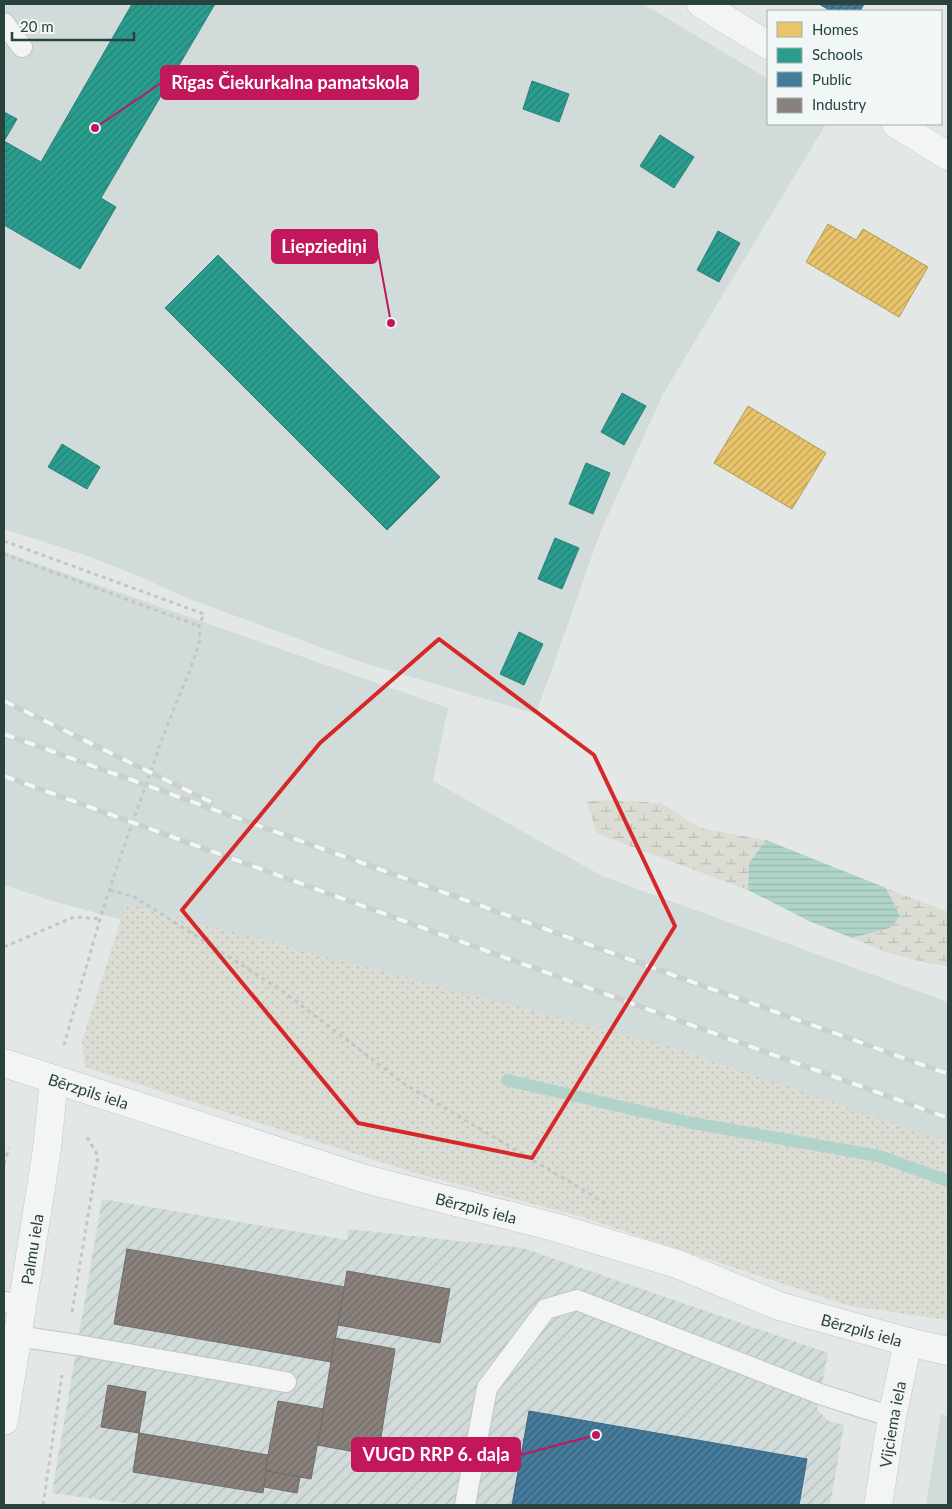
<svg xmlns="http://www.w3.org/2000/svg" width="952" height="1509" font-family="Lato,sans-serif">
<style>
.built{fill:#d1dbda}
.industrial{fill:url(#industrial-furrows)}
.grass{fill:url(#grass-dots)}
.wetland{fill:url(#wetland-marsh)}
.water{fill:url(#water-rules)}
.homes{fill:url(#homes-hatch);stroke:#af9d5d}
.schools{fill:url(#schools-hatch);stroke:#2a8277}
.public{fill:url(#public-hatch);stroke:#3d6a80}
.industry{fill:url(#industry-hatch);stroke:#6d6e69}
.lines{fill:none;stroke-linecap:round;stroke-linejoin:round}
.stream{stroke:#b1d4ca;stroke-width:12}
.service-casing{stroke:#c1c6c5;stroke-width:22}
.minor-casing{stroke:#c1c6c5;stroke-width:29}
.tertiary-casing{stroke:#c1c6c5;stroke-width:29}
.path{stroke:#c2c7c6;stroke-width:3;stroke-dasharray:4 4;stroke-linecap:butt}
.service{stroke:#f2f5f4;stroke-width:20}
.minor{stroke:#f2f5f4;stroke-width:28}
.tertiary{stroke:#f2f5f4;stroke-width:28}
.rail-casing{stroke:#cbd0cf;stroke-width:5.5}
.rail{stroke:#f0f7f6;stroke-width:4;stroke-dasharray:11;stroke-linecap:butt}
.marked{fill:none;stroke:#d62828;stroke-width:4;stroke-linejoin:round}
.labels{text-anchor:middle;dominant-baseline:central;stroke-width:5;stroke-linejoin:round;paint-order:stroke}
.street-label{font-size:16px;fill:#29423e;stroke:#f0f7f6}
.leader{fill:none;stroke:#c2185b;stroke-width:2}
.callout-dot{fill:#c2185b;stroke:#f0f7f6;stroke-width:2}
.callout{fill:#c2185b;stroke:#c2185b;stroke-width:2}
.callout-label{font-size:18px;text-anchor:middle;font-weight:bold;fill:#fff}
</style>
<defs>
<pattern id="industrial-furrows" width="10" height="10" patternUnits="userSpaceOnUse" patternTransform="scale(1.25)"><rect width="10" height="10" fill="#d1dbda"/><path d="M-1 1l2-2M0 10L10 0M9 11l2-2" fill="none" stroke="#b3bdbc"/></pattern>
<pattern id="grass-dots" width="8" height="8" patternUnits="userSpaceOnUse" patternTransform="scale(1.25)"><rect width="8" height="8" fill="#dbdcd3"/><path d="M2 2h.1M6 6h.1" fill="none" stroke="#bcbeb6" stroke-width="1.8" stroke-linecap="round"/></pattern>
<pattern id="wetland-marsh" width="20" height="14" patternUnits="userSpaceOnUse" patternTransform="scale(1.25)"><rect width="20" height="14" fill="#dbdcd3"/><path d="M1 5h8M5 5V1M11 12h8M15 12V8" fill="none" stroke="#bcbeb6"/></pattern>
<pattern id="water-rules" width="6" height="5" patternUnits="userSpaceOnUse" patternTransform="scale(1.25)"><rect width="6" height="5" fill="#b1d4ca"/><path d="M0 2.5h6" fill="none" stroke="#98b7af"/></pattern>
<pattern id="homes-hatch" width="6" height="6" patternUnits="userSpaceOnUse" patternTransform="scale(1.25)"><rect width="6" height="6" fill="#e9c46a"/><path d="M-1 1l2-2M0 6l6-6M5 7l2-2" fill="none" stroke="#bda159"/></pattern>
<pattern id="schools-hatch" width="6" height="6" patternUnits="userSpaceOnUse" patternTransform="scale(1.25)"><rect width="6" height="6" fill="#2a9d8f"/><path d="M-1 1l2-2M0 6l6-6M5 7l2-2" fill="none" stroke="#248276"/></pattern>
<pattern id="public-hatch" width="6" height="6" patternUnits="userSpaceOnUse" patternTransform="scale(1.25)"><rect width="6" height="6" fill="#457b9d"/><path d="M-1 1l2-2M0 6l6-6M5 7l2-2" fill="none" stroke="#37617a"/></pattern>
<pattern id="industry-hatch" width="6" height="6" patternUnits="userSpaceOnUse" patternTransform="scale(1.25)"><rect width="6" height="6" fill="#8a817c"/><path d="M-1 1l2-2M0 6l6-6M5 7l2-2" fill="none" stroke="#716b67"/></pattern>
</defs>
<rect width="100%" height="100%" fill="#e3e8e7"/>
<g class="built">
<polygon points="4,4 641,4 657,12 768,79 768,124 826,124 663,394 600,533 536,714 361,662 192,600 131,573 88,556 4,529"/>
<polygon points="4,552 448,708 433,781 602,876 948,1002 948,1150 872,1123 49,900 4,885"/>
<polygon points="941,1414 948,1417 948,1505 926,1505"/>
</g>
<polygon class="industrial" points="102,1199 347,1240 348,1229 523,1248 828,1353 817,1409 828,1421 844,1425 830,1505 137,1505 52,1493"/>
<polygon class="grass" points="126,904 678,1049 948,1142 948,1320 850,1306 579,1216 415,1173 85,1067 82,1041"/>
<g class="wetland">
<polygon points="611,800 661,803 700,828 766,840 749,863 748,890 597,834 586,801"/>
<path d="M886 888 948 912V966C916 962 882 952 852 938L890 928 900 916Z"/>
</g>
<polygon class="water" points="766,840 886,888 900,916 890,928 852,938 809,921 748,890 749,863"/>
<g class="homes">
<polygon points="828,224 856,240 863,229 928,267 899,317 806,262"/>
<polygon points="748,406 826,453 792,509 714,463"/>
</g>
<g class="schools">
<polygon points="132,4 215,4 101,198 116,207 80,269 4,225 4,112 17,119 4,141 41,162"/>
<polygon points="532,81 569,94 559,122 523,109"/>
<polygon points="660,135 694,157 674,188 640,166"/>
<polygon points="718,231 740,243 719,282 697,270"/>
<polygon points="218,255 440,477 387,530 165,308"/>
<polygon points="622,393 646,406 624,445 601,432"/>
<polygon points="62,444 100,467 87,489 48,467"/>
<polygon points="586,463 610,473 593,514 569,504"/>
<polygon points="555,538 579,548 562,589 538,579"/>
<polygon points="519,632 543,644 524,685 500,674"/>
</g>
<g class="public">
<polygon points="819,4 864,4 860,11 831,11"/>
<polygon points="529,1411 807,1459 799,1505 512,1505"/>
</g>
<g class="industry">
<polygon points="127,1249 345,1287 331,1362 114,1324"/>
<polygon points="347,1271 450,1289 440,1343 338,1325"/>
<polygon points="335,1338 395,1349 378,1456 317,1445"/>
<polygon points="108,1385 146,1392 139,1433 101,1427"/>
<polygon points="278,1401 324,1409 311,1479 265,1471"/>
<polygon points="139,1433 268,1455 263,1493 133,1472"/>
<polygon points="267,1471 300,1477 297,1493 264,1487"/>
</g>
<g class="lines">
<polyline class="stream" points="507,1080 692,1123 879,1156 948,1181"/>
<g class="service-casing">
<g id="service">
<polyline points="4,23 22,47"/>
<polyline points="4,1302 22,1304"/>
<polyline points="17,1336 77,1345 286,1382"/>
<polyline points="465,1505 487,1388 546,1309 577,1300 820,1394 892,1417"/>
</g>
</g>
<g class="minor-casing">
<g id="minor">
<path id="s1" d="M4 1063 365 1179 554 1227 677 1264 779 1306 908 1342 948 1351"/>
<path id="s2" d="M4 1421 47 1149 54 1079"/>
<path id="s3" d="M878 1505 892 1417 908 1342"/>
</g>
</g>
<g class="tertiary-casing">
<g id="tertiary">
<polyline points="701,4 768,45"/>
<polyline points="896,124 948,156"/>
</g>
</g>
<g class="path">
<polyline points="4,541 204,614 199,626 200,640 189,673 176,703 161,742 119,861 100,919 64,1045"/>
<polyline points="4,554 199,626"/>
<polyline points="110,890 134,897 171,920 281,990 406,1085 607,1204"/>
<polyline points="4,947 74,917 100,919"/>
<polyline points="4,1164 9,1148"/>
<polyline points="72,1312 98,1156 85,1134"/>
<polyline points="43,1505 62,1375"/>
</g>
<use href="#service" class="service"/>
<use href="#minor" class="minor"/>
<use href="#tertiary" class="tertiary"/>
<g class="rail-casing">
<g id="rail">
<polyline points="4,701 211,802"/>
<polyline points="4,734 948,1074"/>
<polyline points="4,776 948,1118"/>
</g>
</g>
<use href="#rail" class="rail"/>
</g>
<path class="marked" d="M439 639 594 755 675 926 532 1158 358 1123 182 910 320 743Z"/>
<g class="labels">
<g class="street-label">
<text stroke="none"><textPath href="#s1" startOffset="89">Bērzpils iela</textPath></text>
<text stroke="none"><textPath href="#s1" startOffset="494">Bērzpils iela</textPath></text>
<text stroke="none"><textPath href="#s2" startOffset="174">Palmu iela</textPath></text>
<text stroke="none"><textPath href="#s1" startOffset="899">Bērzpils iela</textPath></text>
<text stroke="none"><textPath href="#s3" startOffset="82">Vijciema iela</textPath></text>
</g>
</g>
<path class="leader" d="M95 128L161 83M391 323L377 247M596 1435L520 1455"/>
<g class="callout-dot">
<circle cx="95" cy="128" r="5"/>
<circle cx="391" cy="323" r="5"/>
<circle cx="596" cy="1435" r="5"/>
</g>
<g class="callout">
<rect x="161" y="66" width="257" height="33" rx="5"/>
<rect x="272" y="230" width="105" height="33" rx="5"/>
<rect x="352" y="1438" width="168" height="33" rx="5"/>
</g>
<g class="callout-label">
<text x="290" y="89">Rīgas Čiekurkalna pamatskola</text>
<text x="324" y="253">Liepziediņi</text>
<text x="436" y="1461">VUGD RRP 6. daļa</text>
</g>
<rect width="952" height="1509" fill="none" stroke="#29423e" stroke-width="10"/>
<rect x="767" y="10" width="175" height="115" fill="#f0f7f6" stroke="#a0afac"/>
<rect x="777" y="22" width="25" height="15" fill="#e9c46a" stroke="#a0afac"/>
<text x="812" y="35" font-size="15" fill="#29423e">Homes</text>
<rect x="777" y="48" width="25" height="15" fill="#2a9d8f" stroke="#a0afac"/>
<text x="812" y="60" font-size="15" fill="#29423e">Schools</text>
<rect x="777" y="72" width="25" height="15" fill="#457b9d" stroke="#a0afac"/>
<text x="812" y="85" font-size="15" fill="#29423e">Public</text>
<rect x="777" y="98" width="25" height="15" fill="#8a817c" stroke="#a0afac"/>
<text x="812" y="110" font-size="15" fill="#29423e">Industry</text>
<path d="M12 32v8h122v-8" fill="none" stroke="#29423e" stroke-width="2.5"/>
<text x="20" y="32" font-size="15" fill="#29423e" stroke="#f0f7f6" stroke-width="4" paint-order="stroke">20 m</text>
</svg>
